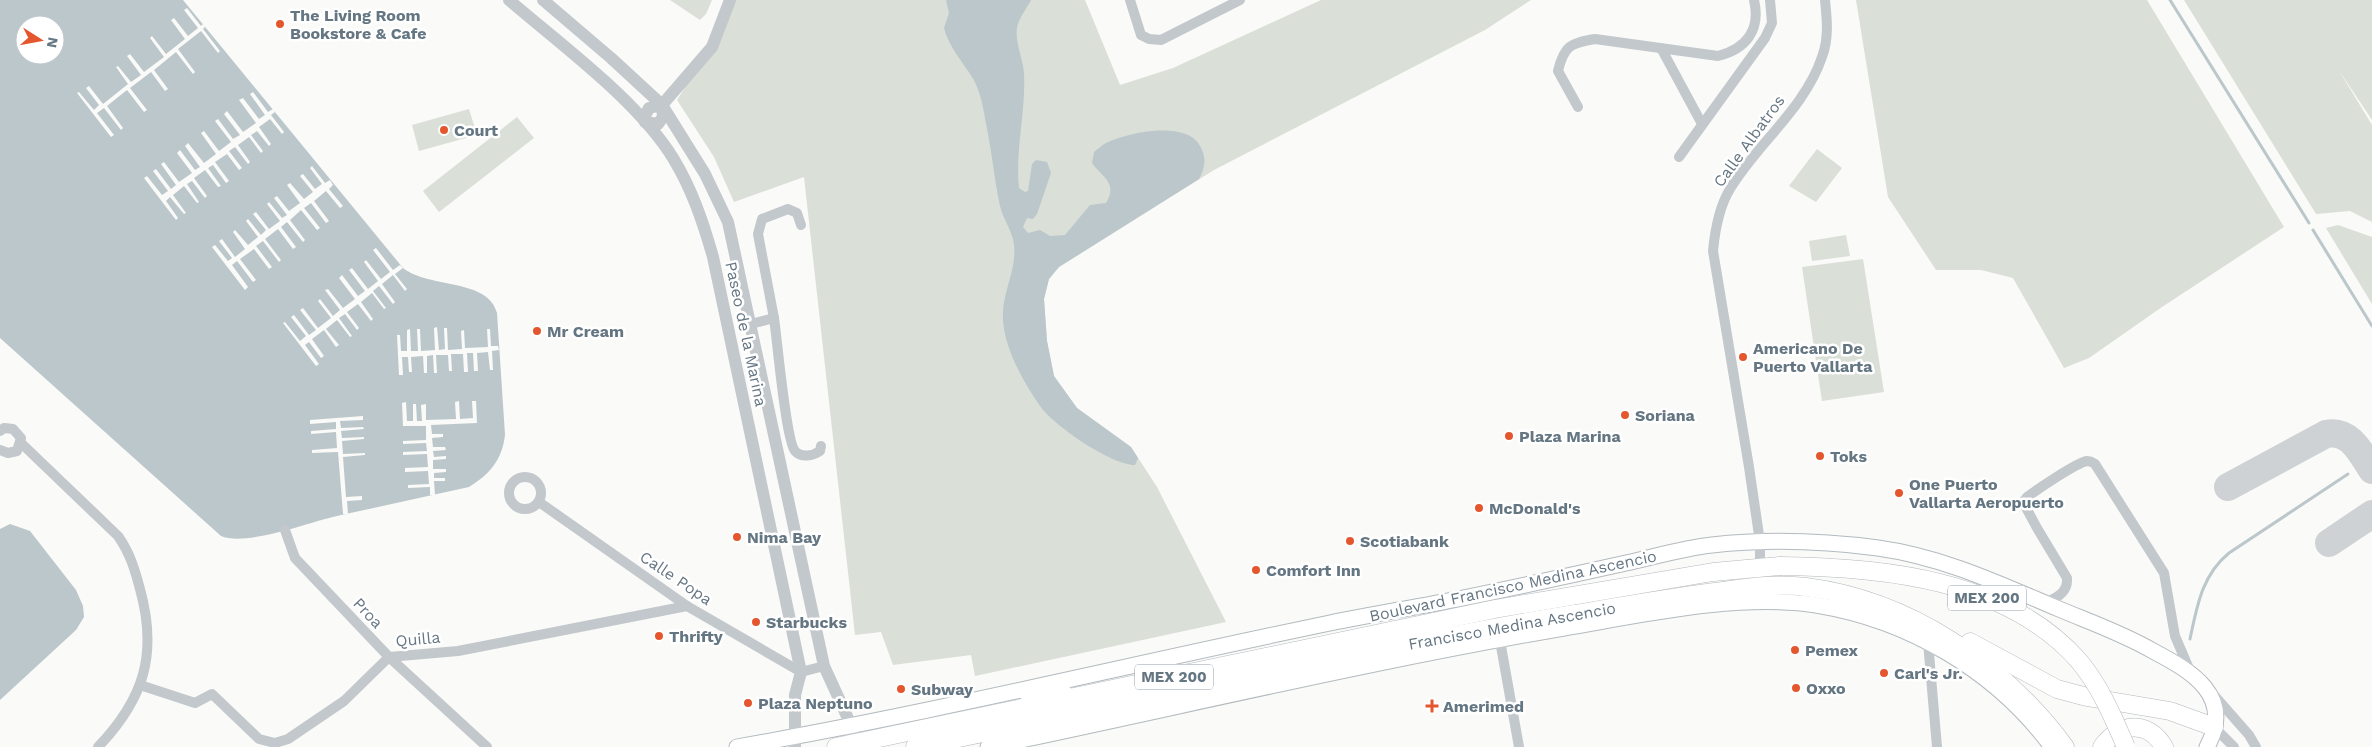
<svg xmlns="http://www.w3.org/2000/svg" width="2372" height="747" font-family="'Work Sans',sans-serif">
<style>
.green{fill:#dadfd7}
.water{fill:#bbc7cb;fill-rule:evenodd}
.pier{fill:#fafaf8}
.lines{fill:none;stroke-linecap:round;stroke-linejoin:round}
.stream{stroke:#bbc7cb;stroke-width:3}
.taxiway{stroke:#ced2d4;stroke-width:28}
.secondary-casing{stroke:#b3babf;stroke-width:17}
.trunk-casing{stroke:#b4b9bd;stroke-width:19}
.minor{stroke:#c3c8cc;stroke-width:10}
.tertiary{stroke:#c3c8cc;stroke-width:12}
.secondary{stroke:#fff;stroke-width:15}
.trunk{stroke:#fff;stroke-width:18}
.trunk-bridge-casing{stroke:#b4b9bd;stroke-width:19;stroke-linecap:butt}
.trunk-bridge{stroke:#fff;stroke-width:18}
.poi-dot{fill:#e4572e;stroke:#fff;stroke-width:2}
.labels{text-anchor:middle;dominant-baseline:central;stroke-width:5;stroke-linejoin:round;paint-order:stroke}
.shield{fill:#fff;stroke:#939fa8;stroke-width:1}
.shield-label{font-size:15px;font-weight:bold;fill:#657683}
.poi-label{font-size:16px;font-weight:bold;fill:#657683;stroke:#fff;text-anchor:start}
.street-label{font-size:16px;fill:#657683;stroke:#fff}
</style>
<rect width="100%" height="100%" fill="#fafaf8"/>
<g class="green">
<polygon points="670,0 712,0 706,14 700,20"/>
<polygon points="732,0 1085,0 1120,85 1173,68 1321,0 1531,0 1485,30 1214,170 1059,267 1049,279 1044,299 1047,341 1054,376 1077,408 1131,447 1157,487 1226,622 975,676 971,655 893,665 881,632 855,635 804,177 734,202 714,157 677,100 694,73"/>
<polygon points="1856,0 2147,0 2284,227 2162,307 2089,358 2064,368 2013,278 1981,270 1936,270 1888,197"/>
<polygon points="2184,0 2372,0 2372,120 2338,69 2372,125 2372,222 2350,211 2316,214"/>
<polygon points="469,109 477,135 419,151 412,125"/>
<polygon points="517,117 534,138 439,212 423,191"/>
<polygon points="1817,149 1842,168 1816,202 1789,186"/>
<polygon points="2338,225 2372,237 2372,304 2326,228"/>
<polygon points="1846,235 1850,256 1812,261 1809,241"/>
<polygon points="1863,259 1884,392 1822,401 1802,267"/>
</g>
<g class="water">
<path d="M0 0H183L403 268C430 289 488 278 497 313L505 435C502 460 490 474 469 487 426 496 384 506 341 515 312 521 247 547 221 536L0 338ZM25 25H55V55H25Z"/>
<path d="M946 0H1031C1027 8 1021 15 1018 24 1013 38 1023 58 1024 73 1026 111 1015 150 1019 188L1025 192 1028 191 1032 164 1036 160 1047 162 1051 173 1037 214 1033 219 1027 218 1023 227 1028 233 1040 230 1050 236 1065 235 1090 205 1106 203C1118 183 1103 178 1092 163L1094 152C1098 149 1102 145 1106 143 1128 132 1187 120 1200 146 1207 158 1205 168 1199 179L1059 267 1049 279 1044 299 1047 341 1054 376 1077 408 1131 447 1138 458 1135 465C1111 465 1053 425 1040 406 1023 381 1005 350 1003 320 1001 294 1017 271 1014 245 1013 232 1003 219 1000 206 994 179 992 151 986 124 984 110 980 89 972 77 962 61 949 47 944 28L949 13Z"/>
<polygon points="10,524 30,531 76,590 83,606 84,617 76,630 0,700 0,529"/>
</g>
<g class="pier">
<polygon points="187,8 201,26 203,24 205,27 203,29 220,51 218,53 201,31 178,49 195,72 193,74 176,52 154,70 168,89 165,91 151,72 130,88 147,110 144,112 127,90 107,106 123,128 121,130 104,108 97,113 114,135 111,137 77,93 79,92 94,110 99,105 86,88 89,86 103,104 128,84 116,67 118,66 131,82 141,75 127,56 130,54 144,72 164,57 150,38 152,36 166,54 185,39 171,20 174,18 188,36 198,28 184,10"/>
<polygon points="253,92 268,112 273,109 275,112 271,115 284,132 282,134 270,119 259,127 271,144 269,146 257,131 251,135 263,151 261,153 249,137 238,145 250,162 248,164 235,147 229,151 242,168 239,170 227,154 215,162 229,181 226,183 213,165 208,168 221,186 218,187 205,170 194,178 207,196 205,198 192,181 187,184 199,202 197,203 184,186 173,195 186,213 184,214 170,197 166,201 178,218 176,220 144,178 147,176 162,195 168,191 153,171 156,169 171,189 176,185 161,164 164,162 179,182 192,173 177,153 180,150 195,170 200,167 185,146 188,143 204,163 216,154 201,133 204,131 219,151 231,142 215,121 218,119 233,139 240,135 224,114 227,111 243,132 256,123 239,100 243,98 259,119 265,115 250,94"/>
<polygon points="312,166 325,183 330,180 333,185 329,189 343,206 340,208 326,191 314,201 329,221 326,223 311,203 304,208 320,228 317,230 301,210 290,220 305,240 303,242 287,222 281,227 296,247 293,249 278,229 265,239 281,260 279,262 263,241 256,246 272,267 269,269 254,249 240,259 256,280 253,282 237,261 232,265 248,287 245,290 212,247 215,245 228,261 232,258 219,241 222,239 235,257 245,249 233,232 235,230 248,245 258,237 246,221 248,219 261,235 266,230 253,214 256,212 269,229 280,221 267,204 269,202 282,218 287,215 274,198 277,196 289,211 300,203 287,185 290,183 304,199 313,192 300,176 303,174 315,189 322,184 310,168"/>
<polygon points="376,248 393,270 400,265 403,268 395,274 407,289 405,291 393,275 382,284 395,302 393,304 379,286 373,291 386,308 384,309 372,293 361,302 373,319 371,321 358,304 347,312 359,328 357,330 345,314 339,318 352,336 350,337 337,320 326,329 339,345 336,347 324,330 312,339 324,356 321,358 309,342 305,345 319,364 316,366 283,323 285,322 300,341 306,336 291,317 294,315 309,335 316,330 300,310 303,308 318,328 331,318 318,301 320,299 333,316 340,310 325,290 328,289 343,308 355,299 339,278 342,275 358,296 365,291 349,270 352,268 368,289 378,281 364,262 366,260 381,279 390,272 373,250"/>
<polygon points="437,327 439,350 445,349 444,328 447,328 448,350 462,349 461,331 464,330 465,348 488,347 487,329 490,329 491,346 498,346 499,350 492,351 493,370 490,370 488,352 477,353 478,371 474,371 473,353 467,353 468,372 464,372 463,354 451,354 452,371 449,371 448,355 436,355 437,373 434,373 433,355 427,356 427,373 424,373 423,356 411,357 412,372 409,372 408,357 402,357 403,375 399,375 397,335 400,335 401,351 407,351 407,330 410,329 411,351 418,351 417,329 420,329 421,351 435,350 434,328"/>
<polygon points="459,401 460,419 473,418 472,401 476,401 477,423 431,425 432,434 443,434 443,437 432,438 433,447 445,447 446,450 433,451 434,457 446,456 446,459 433,460 433,469 446,469 446,472 434,473 434,478 445,478 445,481 434,481 435,495 430,495 430,487 408,488 408,485 429,484 428,471 405,472 405,468 428,467 427,454 403,455 403,452 427,451 426,443 403,444 403,441 426,440 426,426 403,426 402,403 406,402 407,421 413,421 413,404 416,404 417,421 422,421 421,405 426,404 426,420 456,419 455,402"/>
<polygon points="363,416 363,420 340,421 341,428 363,427 364,429 341,431 342,438 364,437 364,439 342,441 343,454 365,453 365,455 343,457 346,497 362,496 362,500 347,501 348,514 343,514 338,452 312,453 312,450 337,448 336,432 311,434 311,431 336,429 336,422 310,424 310,420"/>
</g>
<g class="lines">
<g class="stream">
<polyline points="2170,0 2309,223"/>
<polyline points="2313,230 2372,326"/>
<path d="M2190 639C2197 606 2202 575 2229 553L2348 474"/>
</g>
<g class="taxiway">
<path d="M2228 487 2326 434C2350 429 2361 453 2372 470"/>
<polyline points="2329,543 2372,514"/>
</g>
<g class="secondary-casing">
<g id="secondary">
<path d="M737 747C936 712 1132 664 1330 623 1374 614 1418 607 1463 598 1517 587 1572 575 1626 563 1654 557 1683 548 1712 545 1766 539 1824 541 1878 548 1943 557 2000 584 2059 609 2090 622 2124 634 2153 651 2191 671 2235 696 2207 747"/>
<path d="M988 747C1180 707 1371 661 1564 628 1641 615 1739 593 1816 605 1909 620 1996 671 2052 747"/>
</g>
</g>
<g class="trunk-casing">
<g id="trunk">
<polyline points="1970,642 2057,689 2087,697 2170,711 2214,727"/>
<polyline points="1026,691 1065,695"/>
<polyline points="836,747 1495,609 1713,572 1780,566"/>
<path d="M915 747C1039 721 1163 696 1287 670 1383 650 1479 629 1575 614 1622 606 1668 598 1715 592 1746 588 1774 583 1806 587 1909 600 2004 664 2065 747"/>
<path d="M2102 747C2119 723 2148 719 2164 747"/>
</g>
</g>
<g class="minor">
<polyline points="1130,0 1141,35 1149,39 1161,40 1240,0"/>
<polyline points="1661,48 1702,124"/>
<path d="M1578 107 1558 71C1564 46 1570 43 1595 39L1718 56C1746 49 1761 30 1754 0"/>
<polyline points="1679,157 1765,38 1772,23 1770,0"/>
<path d="M774 318C777 338 786 441 795 451 801 458 813 456 820 451L821 446"/>
<polyline points="751,324 774,318 758,234 762,219 788,209 797,213 801,225"/>
<polyline points="0,431 4,428 13,429 21,438 17,451 8,453 0,450"/>
<path d="M21 443 118 536C130 553 135 570 140 589 158 654 144 699 98 747"/>
<circle cx="525" cy="493" r="16"/>
<polyline points="539,502 687,606 801,672 824,666"/>
<polyline points="285,530 295,558 389,657 487,747"/>
<path d="M1760 572V542L1749 467 1713 251C1715 230 1719 207 1730 189 1757 144 1805 108 1822 57 1829 39 1827 19 1825 0"/>
<path d="M2045 603C2057 597 2068 593 2067 578L2037 528 2023 502 2027 497C2038 489 2076 463 2087 461 2091 461 2092 462 2095 464L2164 573 2175 636 2190 671"/>
<polyline points="1499,635 1519,747"/>
<polyline points="1928,642 1937,747"/>
<polyline points="140,685 195,703 212,694 259,739 275,743 288,739 344,701 389,657 458,651 687,606"/>
<polyline points="2213,694 2249,735 2256,747"/>
<polyline points="2214,727 2234,747"/>
</g>
<g class="tertiary">
<path d="M509 0C561 45 637 100 673 158 692 189 703 222 713 257L801 672 795 695V747"/>
<polyline points="543,0 611,58 662,105 705,174 728,222 824,666 851,725 853,747"/>
<polyline points="662,105 663,117 658,124 645,122 645,116 649,108 662,105 712,47 730,0"/>
</g>
<use href="#secondary" class="secondary"/>
<use href="#trunk" class="trunk"/>
<g class="trunk-bridge-casing">
<path id="trunk-bridge" d="M1780 566C1882 567 2007 579 2079 661 2100 686 2113 717 2126 747"/>
</g>
<use href="#trunk-bridge" class="trunk-bridge"/>
</g>
<g class="poi-dot">
<circle cx="280" cy="24" r="5"/>
<circle cx="444" cy="130" r="5"/>
<circle cx="537" cy="331" r="5"/>
<circle cx="1743" cy="357" r="5"/>
<circle cx="1625" cy="415" r="5"/>
<circle cx="1509" cy="436" r="5"/>
<circle cx="1820" cy="456" r="5"/>
<circle cx="1899" cy="493" r="5"/>
<circle cx="1479" cy="508" r="5"/>
<circle cx="737" cy="537" r="5"/>
<circle cx="1350" cy="541" r="5"/>
<circle cx="1256" cy="570" r="5"/>
<circle cx="756" cy="622" r="5"/>
<circle cx="659" cy="636" r="5"/>
<circle cx="1795" cy="650" r="5"/>
<circle cx="1884" cy="673" r="5"/>
<circle cx="1796" cy="688" r="5"/>
<circle cx="901" cy="689" r="5"/>
<circle cx="748" cy="703" r="5"/>
<path d="M1429.5 698.5h5v5h5v5h-5v5h-5v-5h-5v-5h5z"/>
</g>
<g class="labels">
<g class="shield">
<rect x="1948" y="585.5" width="78" height="25" rx="4"/>
<rect x="1135" y="664.5" width="78" height="25" rx="4"/>
</g>
<g class="shield-label">
<text x="1987" y="598">MEX 200</text>
<text x="1174" y="677">MEX 200</text>
</g>
<g class="poi-label">
<text x="290" y="15">The Living Room<tspan x="290" dy="18">Bookstore &amp; Cafe</tspan></text>
<text x="454" y="130">Court</text>
<text x="547" y="331">Mr Cream</text>
<text x="1753" y="348">Americano De<tspan x="1753" dy="18">Puerto Vallarta</tspan></text>
<text x="1635" y="415">Soriana</text>
<text x="1519" y="436">Plaza Marina</text>
<text x="1830" y="456">Toks</text>
<text x="1909" y="484">One Puerto<tspan x="1909" dy="18">Vallarta Aeropuerto</tspan></text>
<text x="1489" y="508">McDonald's</text>
<text x="747" y="537">Nima Bay</text>
<text x="1360" y="541">Scotiabank</text>
<text x="1266" y="570">Comfort Inn</text>
<text x="766" y="622">Starbucks</text>
<text x="669" y="636">Thrifty</text>
<text x="1805" y="650">Pemex</text>
<text x="1894" y="673">Carl's Jr.</text>
<text x="1806" y="688">Oxxo</text>
<text x="911" y="689">Subway</text>
<text x="758" y="703">Plaza Neptuno</text>
<text x="1443" y="706">Amerimed</text>
</g>
<g class="street-label">
<text transform="translate(1749 141) rotate(-54)">Calle Albatros</text>
<text transform="translate(746 334) rotate(78)">Paseo de la Marina</text>
<text transform="translate(676 578) rotate(34)">Calle Popa</text>
<text transform="translate(1513 586) rotate(-12)">Boulevard Francisco Medina Ascencio</text>
<text transform="translate(368 613) rotate(47)">Proa</text>
<text transform="translate(1512 626) rotate(-10)">Francisco Medina Ascencio</text>
<text transform="translate(418 639) rotate(-5)">Quilla</text>
</g>
</g>
<g transform="translate(40 40) rotate(101)"><circle r="24" fill="#ffffff" stroke="#c1c8cd"/>
<path d="M0-4L9 19L0 12L-9 19Z" fill="#e4572e"/>
<text y="-8" font-size="14" font-weight="bold" text-anchor="middle" fill="#657683">N</text>
</g>
</svg>
